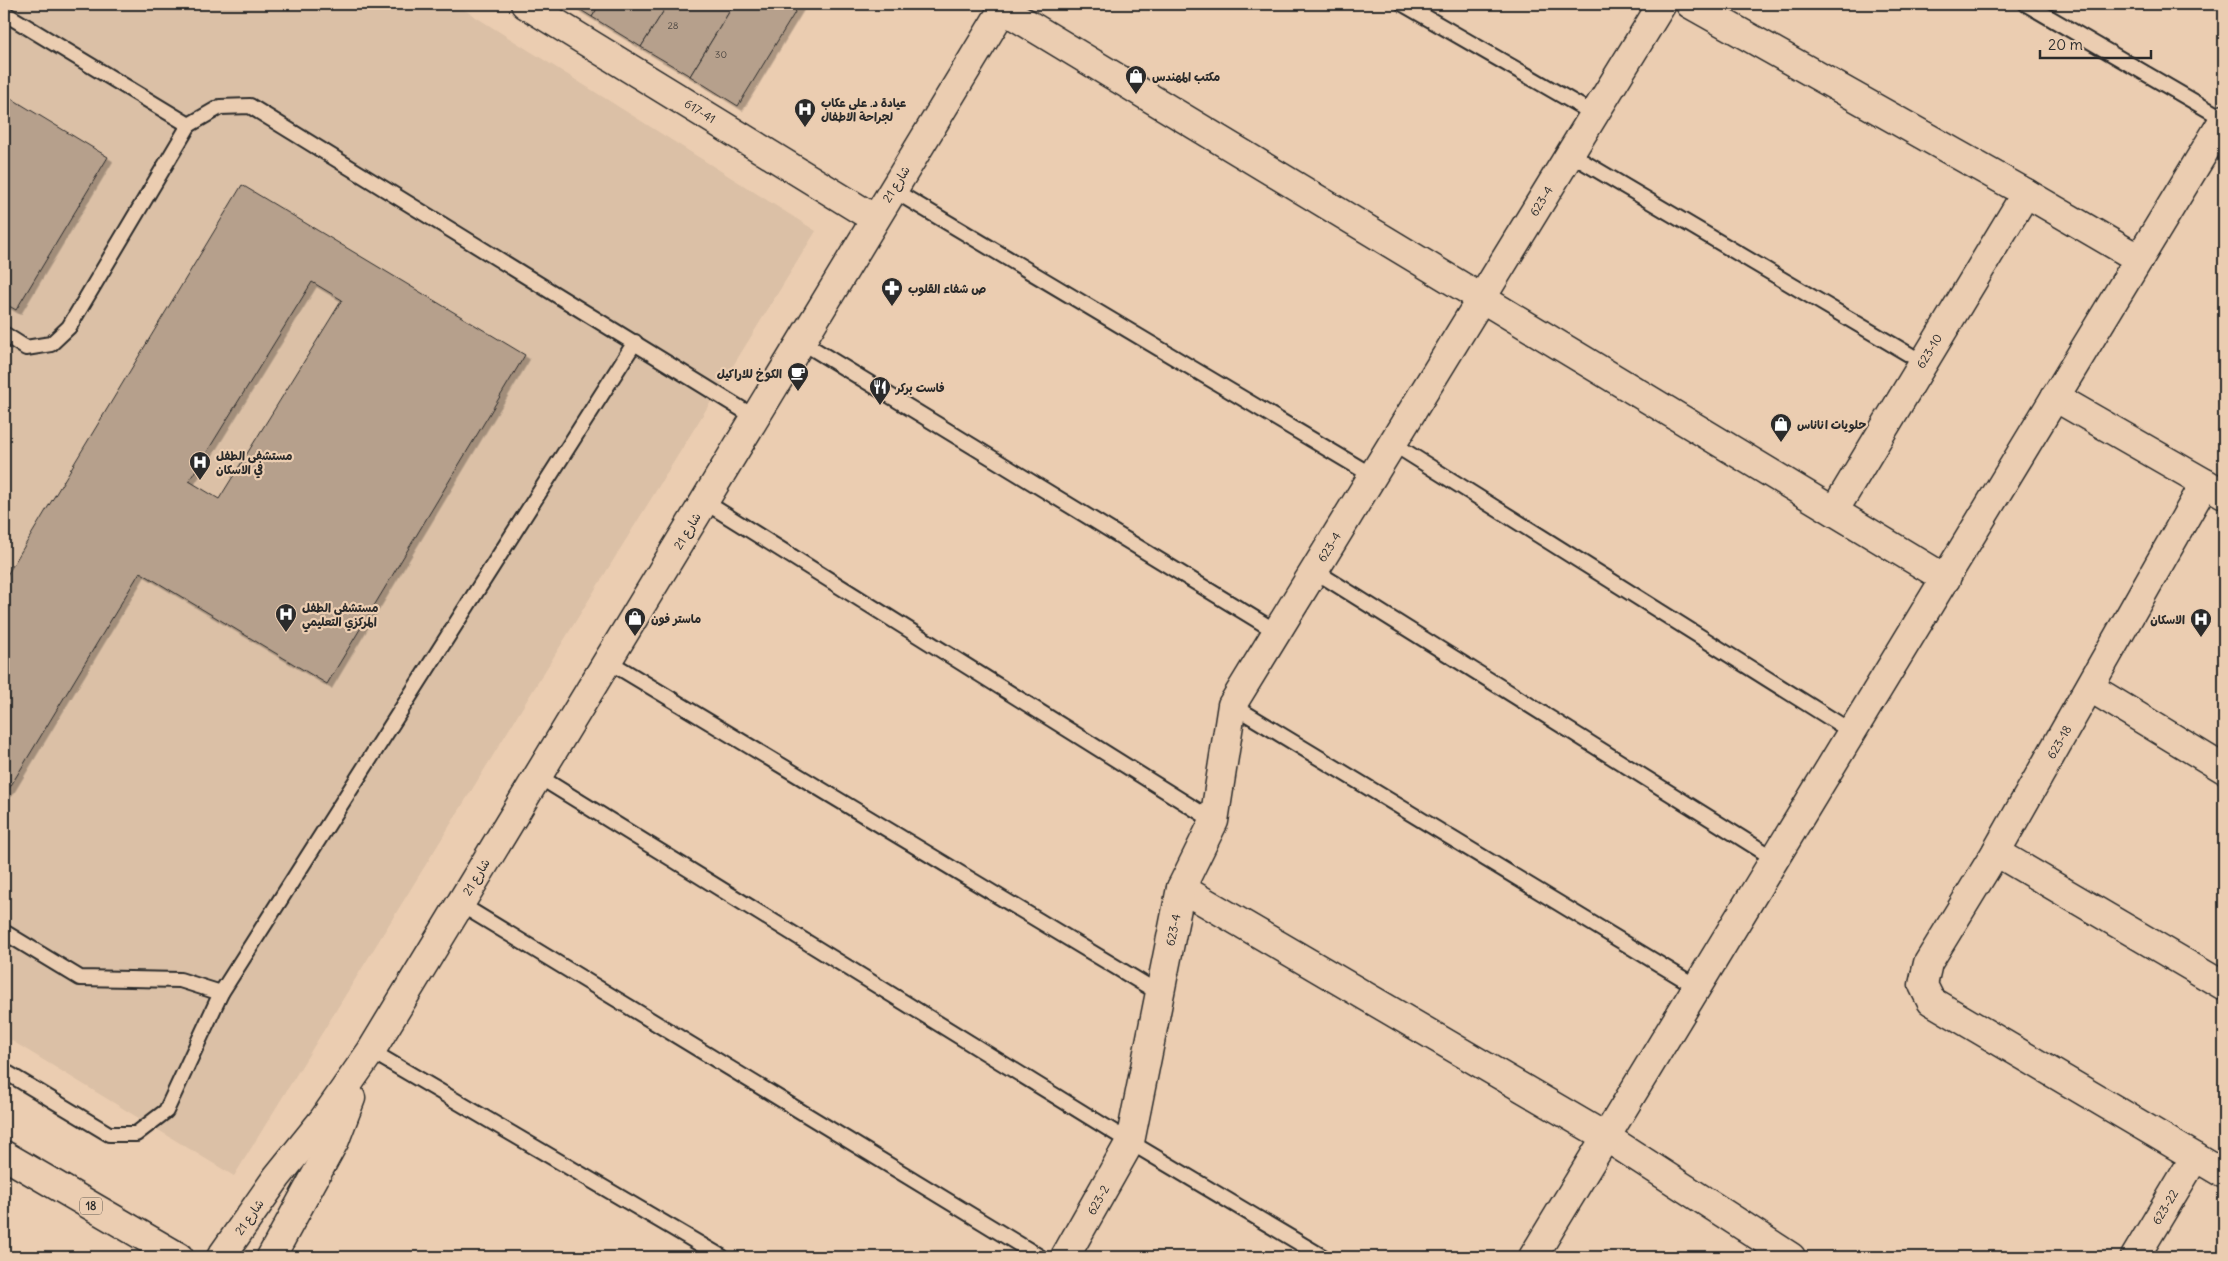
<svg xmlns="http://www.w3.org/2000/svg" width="2228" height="1261" font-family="Delius,'Playpen Sans Arabic',sans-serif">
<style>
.built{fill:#dbc0a6}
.building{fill:#b6a08c;stroke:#2b2b2b;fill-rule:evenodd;filter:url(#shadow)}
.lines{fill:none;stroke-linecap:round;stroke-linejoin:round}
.service-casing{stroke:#2b2b2b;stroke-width:18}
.minor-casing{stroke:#2b2b2b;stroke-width:31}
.tertiary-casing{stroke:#2b2b2b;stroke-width:31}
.primary-casing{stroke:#2b2b2b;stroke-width:31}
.service{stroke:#ebcdb1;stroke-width:14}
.minor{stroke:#ebcdb1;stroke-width:28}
.tertiary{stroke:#ebcdb1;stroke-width:28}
.primary{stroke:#ebcdb1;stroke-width:28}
.labels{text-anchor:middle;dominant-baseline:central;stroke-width:4.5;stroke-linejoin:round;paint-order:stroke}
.number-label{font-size:10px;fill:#4e4843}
.shield{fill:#ebcdb1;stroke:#655c53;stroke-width:1}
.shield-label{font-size:11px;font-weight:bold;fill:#2b2b2b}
.poi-label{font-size:12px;font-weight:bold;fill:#2b2b2b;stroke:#ebcdb1;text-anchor:start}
.street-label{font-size:12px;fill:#2b2b2b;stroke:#ebcdb1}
</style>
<defs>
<filter id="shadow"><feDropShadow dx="4.5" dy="4.5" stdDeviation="0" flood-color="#0004"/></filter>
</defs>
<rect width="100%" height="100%" fill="#ebcdb1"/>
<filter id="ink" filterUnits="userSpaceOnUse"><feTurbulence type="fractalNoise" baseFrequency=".02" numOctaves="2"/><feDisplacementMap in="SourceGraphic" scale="10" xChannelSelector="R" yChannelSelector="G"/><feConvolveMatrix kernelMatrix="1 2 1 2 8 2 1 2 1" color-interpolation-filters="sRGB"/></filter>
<g filter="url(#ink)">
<polygon class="built" points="4,4 455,4 816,231 234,1176 4,1036"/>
<g class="building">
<polygon points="571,4 600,4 592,17"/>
<polygon points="600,4 668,4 641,47 592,17"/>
<polygon points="668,4 734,4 690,76 641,47"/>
<polygon points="734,4 800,4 738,106 690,76"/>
<polygon points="4,94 108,157 16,310 4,303"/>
<path d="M242 185 525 355 327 684 140 572 7 792 4 790V580ZM312 282 342 300 219 499 189 481Z"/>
</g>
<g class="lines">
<g class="service-casing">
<g id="service">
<polyline points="1403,4 1594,114"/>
<polyline points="2026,4 2224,119"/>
<polyline points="4,13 189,125"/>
<polyline points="1570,154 1922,362"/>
<polyline points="893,190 1373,476"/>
<polyline points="4,334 26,348 51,344 69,327 189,125 220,107 250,106 756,418"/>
<polyline points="802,342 1277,632"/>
<polyline points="1392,443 1852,732"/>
<polyline points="705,502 1214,821"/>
<polyline points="1315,571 1775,859"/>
<polyline points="608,661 1159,993"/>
<polyline points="1232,705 1697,987"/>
<polyline points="538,776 1130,1142 1323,1257"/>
<polyline points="460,904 1040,1257"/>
<polyline points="4,932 80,978 180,980 221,993"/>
<polyline points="371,1051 722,1257"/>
<polyline points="4,1071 109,1134 136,1134 166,1111 221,993 635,342"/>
</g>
</g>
<g class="minor-casing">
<g id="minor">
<polyline points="525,4 875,219"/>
<polyline points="1690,4 2026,193 2139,259"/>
<polyline points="1003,9 1946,579"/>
<polyline points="2055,397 2224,494"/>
<polyline points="2205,483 1996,852 1928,963 1923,985 1931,1001 2224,1174"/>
<polyline points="1834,511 2026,193"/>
<polyline points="2091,688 2224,769"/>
<polyline points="1996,852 2224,986"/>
<polyline points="1181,888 1606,1137 1791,1257"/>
<polyline points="1065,1257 1130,1142 1181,888 1214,821 1232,705 1662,4"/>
<polyline points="1533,1257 2224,119"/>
<polyline points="2135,1257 2195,1157"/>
</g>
</g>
<g class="tertiary-casing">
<g id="tertiary">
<polyline points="221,1257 277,1177 323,1120 371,1051 1006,4"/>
<polyline points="271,1257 335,1140 351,1098"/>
</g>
</g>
<g class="primary-casing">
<polyline id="primary" points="4,1155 179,1257"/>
</g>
<use href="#service" class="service"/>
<use href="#minor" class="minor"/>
<use href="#tertiary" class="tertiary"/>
<use href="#primary" class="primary"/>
</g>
</g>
<defs>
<g id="shop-pin" transform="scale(1.125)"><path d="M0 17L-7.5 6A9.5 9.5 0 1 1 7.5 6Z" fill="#2b2b2b" stroke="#ebcdb1"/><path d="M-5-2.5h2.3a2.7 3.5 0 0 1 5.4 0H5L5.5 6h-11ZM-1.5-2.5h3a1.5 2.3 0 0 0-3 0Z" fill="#fff"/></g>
<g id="hospital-pin" transform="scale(1.125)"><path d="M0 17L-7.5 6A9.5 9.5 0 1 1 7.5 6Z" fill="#2b2b2b" stroke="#ebcdb1"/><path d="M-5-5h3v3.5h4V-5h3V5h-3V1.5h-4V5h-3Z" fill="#fff"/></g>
<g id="pharmacy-pin" transform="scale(1.125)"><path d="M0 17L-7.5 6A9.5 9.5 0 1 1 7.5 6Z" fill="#2b2b2b" stroke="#ebcdb1"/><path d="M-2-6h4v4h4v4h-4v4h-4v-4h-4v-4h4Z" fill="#fff"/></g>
<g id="cafe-pin" transform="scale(1.125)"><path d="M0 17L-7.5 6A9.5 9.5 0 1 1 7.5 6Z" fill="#2b2b2b" stroke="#ebcdb1"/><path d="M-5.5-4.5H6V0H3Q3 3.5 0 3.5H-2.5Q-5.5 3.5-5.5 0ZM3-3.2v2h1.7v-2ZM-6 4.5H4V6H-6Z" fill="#fff"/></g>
<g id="restaurant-pin" transform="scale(1.125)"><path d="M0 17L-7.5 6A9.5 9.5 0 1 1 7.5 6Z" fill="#2b2b2b" stroke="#ebcdb1"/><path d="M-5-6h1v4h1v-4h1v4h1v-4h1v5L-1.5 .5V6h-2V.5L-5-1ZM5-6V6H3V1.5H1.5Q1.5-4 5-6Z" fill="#fff"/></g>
</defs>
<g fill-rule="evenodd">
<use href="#shop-pin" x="1136" y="76"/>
<use href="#hospital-pin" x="805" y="109"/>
<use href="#pharmacy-pin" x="892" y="288"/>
<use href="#cafe-pin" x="798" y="373"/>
<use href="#restaurant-pin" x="880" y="387"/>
<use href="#shop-pin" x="1781" y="424"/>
<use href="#hospital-pin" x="200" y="462"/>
<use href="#hospital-pin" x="286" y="614"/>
<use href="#shop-pin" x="635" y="618"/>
<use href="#hospital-pin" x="2201" y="619"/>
</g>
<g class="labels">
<g class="number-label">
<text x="673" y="25">28</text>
<text x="721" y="54">30</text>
</g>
<rect class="shield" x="80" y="1197.5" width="22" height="17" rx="4"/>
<g class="shield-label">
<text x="91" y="1206">18</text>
</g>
<g class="poi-label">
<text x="1152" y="76">مكتب المهندس</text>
<text x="821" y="102">عيادة د. علي عكاب<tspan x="821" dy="14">لجراحة الاطفال</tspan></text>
<text x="908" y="288">ص شفاء القلوب</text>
<text x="782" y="373" text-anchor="end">الكوخ للاراكيل</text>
<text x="896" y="387">فاست بركر</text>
<text x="1797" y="424">حلويات اناناس</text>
<text x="216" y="455">مستشفى الطفل<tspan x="216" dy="14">في الاسكان</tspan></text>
<text x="302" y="607">مستشفى الطفل<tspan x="302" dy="14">المركزي التعليمي</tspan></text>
<text x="651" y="618">ماستر فون</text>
<text x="2185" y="619" text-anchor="end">الاسكان</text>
</g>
<g class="street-label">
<text transform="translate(700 111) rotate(32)">617-41</text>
<text transform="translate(896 184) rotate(-58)">شارع 21</text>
<text transform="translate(1541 201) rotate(-59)">623-4</text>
<text transform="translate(1929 351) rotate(-59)">623-10</text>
<text transform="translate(687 531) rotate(-59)">شارع 21</text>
<text transform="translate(1329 547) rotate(-58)">623-4</text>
<text transform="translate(2059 742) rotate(-60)">623-18</text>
<text transform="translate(476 877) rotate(-59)">شارع 21</text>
<text transform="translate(1173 930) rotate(-78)">623-4</text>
<text transform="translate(1098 1200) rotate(-61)">623-2</text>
<text transform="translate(2165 1207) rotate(-59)">623-22</text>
<text transform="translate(249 1217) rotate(-55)">شارع 21</text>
</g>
</g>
<rect width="2228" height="1261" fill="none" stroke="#ebcdb1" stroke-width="20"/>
<rect x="10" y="10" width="2208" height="1241" fill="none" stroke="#2b2b2b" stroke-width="2" filter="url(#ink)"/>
<path d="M2040 50v8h111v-8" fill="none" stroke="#2b2b2b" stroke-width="2.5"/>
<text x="2048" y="50" font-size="15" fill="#2b2b2b" stroke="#ebcdb1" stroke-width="4" paint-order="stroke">20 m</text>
</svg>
